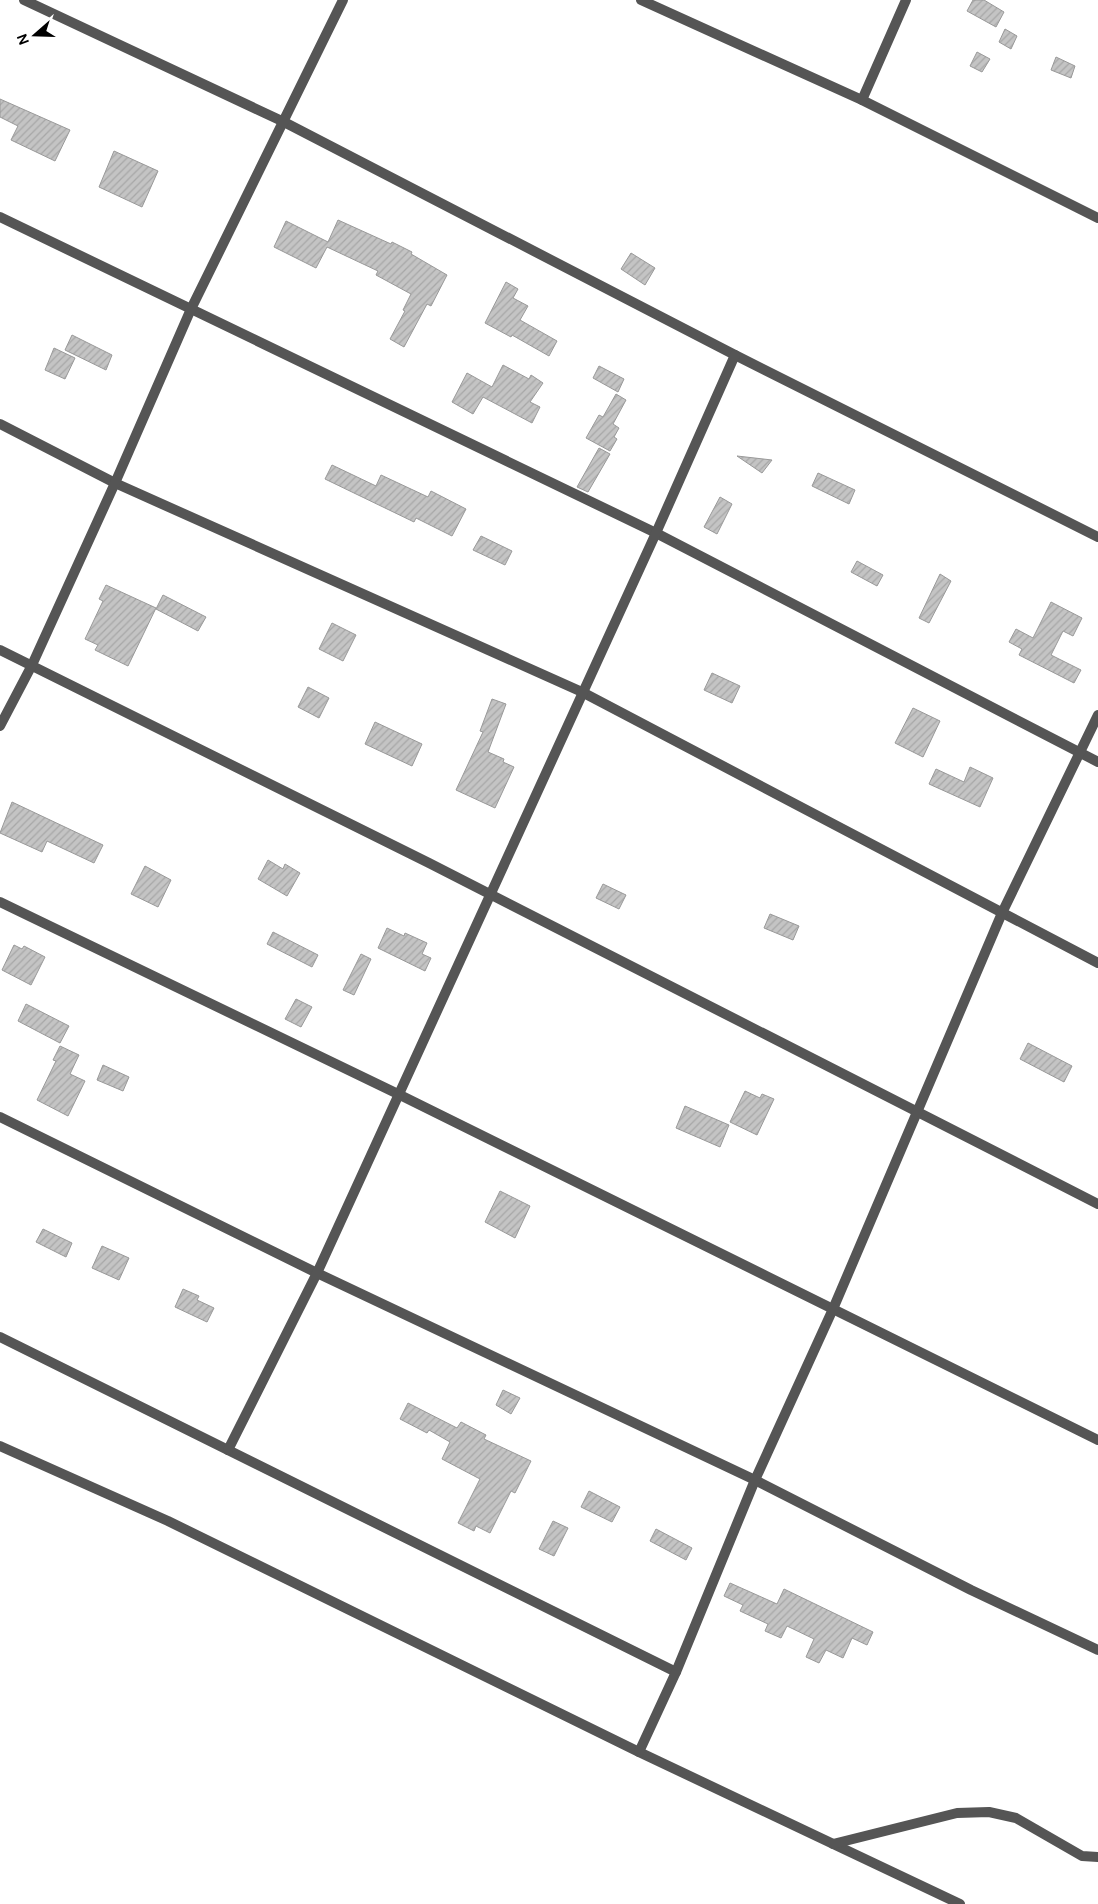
<svg xmlns="http://www.w3.org/2000/svg" width="1098" height="1904" font-family="'DM Sans',sans-serif">
<style>
.building{fill:url(#building-hatch);stroke:#999}
.lines{fill:none;stroke-linecap:round;stroke-linejoin:round}
.minor{stroke:#555;stroke-width:10}
</style>
<defs>
<pattern id="building-hatch" width="6" height="6" patternUnits="userSpaceOnUse" patternTransform="scale(1.25)"><rect width="6" height="6" fill="#c4c4c4"/><path d="M-1 1l2-2M0 6l6-6M5 7l2-2" fill="none" stroke="#a7a7a7"/></pattern>
</defs>
<rect width="100%" height="100%" fill="#fff"/>
<g class="building">
<polygon points="973,0 984,0 1004,12 996,27 967,11"/>
<polygon points="1005,29 1017,36 1011,49 999,42"/>
<polygon points="977,52 990,59 982,72 970,66"/>
<polygon points="1056,57 1075,66 1071,78 1051,70"/>
<polygon points="0,99 70,130 55,161 11,140 18,126 0,117"/>
<polygon points="114,151 158,171 142,207 99,187"/>
<polygon points="338,220 391,244 392,242 412,252 411,254 447,275 431,306 427,304 404,347 390,339 405,311 403,310 411,294 376,275 378,271 327,247 316,268 274,247 286,221 328,242"/>
<polygon points="631,253 655,268 645,285 621,269"/>
<polygon points="506,282 518,289 513,298 528,306 520,320 557,341 549,356 512,335 511,337 485,323"/>
<polygon points="72,335 112,355 106,370 65,350"/>
<polygon points="54,348 75,358 65,379 45,370"/>
<polygon points="503,365 529,379 531,375 543,383 530,402 540,407 532,423 483,397 473,414 452,402 467,373 492,387"/>
<polygon points="599,366 624,379 618,392 593,378"/>
<polygon points="616,394 626,400 613,424 619,428 614,437 617,439 610,451 586,438 599,415 603,417"/>
<polygon points="599,448 610,454 588,492 577,487"/>
<polygon points="737,456 772,460 762,473"/>
<polygon points="332,465 376,486 381,475 428,497 431,491 466,509 452,536 416,518 414,522 325,479"/>
<polygon points="818,473 855,490 849,504 812,486"/>
<polygon points="720,497 732,504 717,534 704,527"/>
<polygon points="481,536 512,551 505,565 473,550"/>
<polygon points="857,561 883,575 877,586 851,572"/>
<polygon points="940,574 951,581 929,623 919,618"/>
<polygon points="106,585 156,608 128,666 95,650 98,645 85,639 103,601 99,599"/>
<polygon points="163,595 206,617 198,631 156,609"/>
<polygon points="1051,602 1082,618 1073,636 1063,631 1051,655 1081,670 1074,683 1019,655 1022,649 1009,642 1016,629 1033,638"/>
<polygon points="332,623 356,635 343,661 319,649"/>
<polygon points="712,673 740,686 732,703 704,690"/>
<polygon points="308,687 329,698 319,718 298,707"/>
<polygon points="492,699 506,704 488,752 504,759 503,762 514,767 495,808 456,790 483,732 480,731"/>
<polygon points="913,708 940,721 923,757 895,743"/>
<polygon points="375,722 422,744 412,766 365,744"/>
<polygon points="970,767 993,778 980,807 929,784 936,769 964,782"/>
<polygon points="12,802 103,845 94,863 47,841 42,852 0,833"/>
<polygon points="268,860 283,869 285,864 300,873 287,896 258,879"/>
<polygon points="145,866 171,880 158,907 131,894"/>
<polygon points="603,884 626,895 619,909 596,898"/>
<polygon points="770,914 799,926 793,940 764,928"/>
<polygon points="387,928 404,936 405,933 427,943 422,954 431,958 425,971 378,948"/>
<polygon points="273,932 318,955 312,967 267,944"/>
<polygon points="14,945 22,949 24,946 45,957 31,985 2,970"/>
<polygon points="361,954 371,959 354,995 343,990"/>
<polygon points="296,999 312,1007 301,1027 285,1019"/>
<polygon points="26,1004 69,1026 60,1043 18,1021"/>
<polygon points="1028,1043 1072,1066 1064,1082 1020,1059"/>
<polygon points="60,1046 79,1055 70,1074 85,1081 68,1116 37,1100 56,1061 53,1060"/>
<polygon points="103,1065 129,1077 123,1091 97,1080"/>
<polygon points="745,1091 760,1098 762,1094 774,1099 757,1135 730,1122"/>
<polygon points="685,1106 729,1125 720,1147 676,1128"/>
<polygon points="500,1191 530,1206 515,1238 485,1222"/>
<polygon points="43,1229 72,1243 66,1257 36,1242"/>
<polygon points="102,1246 129,1258 119,1280 92,1268"/>
<polygon points="183,1289 199,1296 197,1300 214,1308 207,1322 175,1307"/>
<polygon points="503,1390 520,1398 511,1414 496,1405"/>
<polygon points="408,1403 457,1428 461,1422 486,1435 484,1439 531,1461 515,1493 511,1491 490,1533 476,1526 474,1531 458,1523 480,1479 442,1459 450,1442 429,1430 427,1433 400,1419"/>
<polygon points="589,1491 620,1507 612,1522 581,1507"/>
<polygon points="553,1521 568,1528 554,1556 539,1549"/>
<polygon points="656,1529 692,1548 686,1560 650,1541"/>
<polygon points="730,1583 777,1604 784,1589 873,1632 867,1645 852,1638 843,1658 826,1650 819,1663 806,1657 814,1639 787,1626 781,1638 765,1631 768,1624 740,1611 743,1605 724,1596"/>
</g>
<g class="lines">
<g class="minor">
<polyline points="24,0 284,122 735,355 1098,537"/>
<polyline points="641,0 862,100 1098,218"/>
<polyline points="862,100 906,0"/>
<polyline points="0,217 656,533 1098,762"/>
<polyline points="0,424 115,483 582,692 1098,963"/>
<polyline points="0,650 429,863 1098,1204"/>
<polyline points="0,726 32,665 115,483 191,309 343,0"/>
<polyline points="0,902 398,1094 1098,1440"/>
<polyline points="0,1117 317,1273 755,1480 971,1590 1098,1650"/>
<polyline points="0,1337 676,1672"/>
<polyline points="0,1446 168,1521 639,1752 960,1904"/>
<polyline points="228,1450 317,1273 656,533 735,355"/>
<polyline points="639,1752 676,1672 755,1480 833,1309 1002,913 1098,715"/>
<polyline points="833,1844 957,1813 989,1812 1016,1818 1082,1856 1098,1857"/>
</g>
</g>
<g transform="translate(35 35) rotate(250)" stroke="#ffffff" stroke-width="4" paint-order="stroke">
<path d="M0-4L9 19L0 12L-9 19Z" fill="#000000"/>
<text y="-8" font-size="14" font-weight="bold" text-anchor="middle" fill="#000000">N</text>
</g>
</svg>
